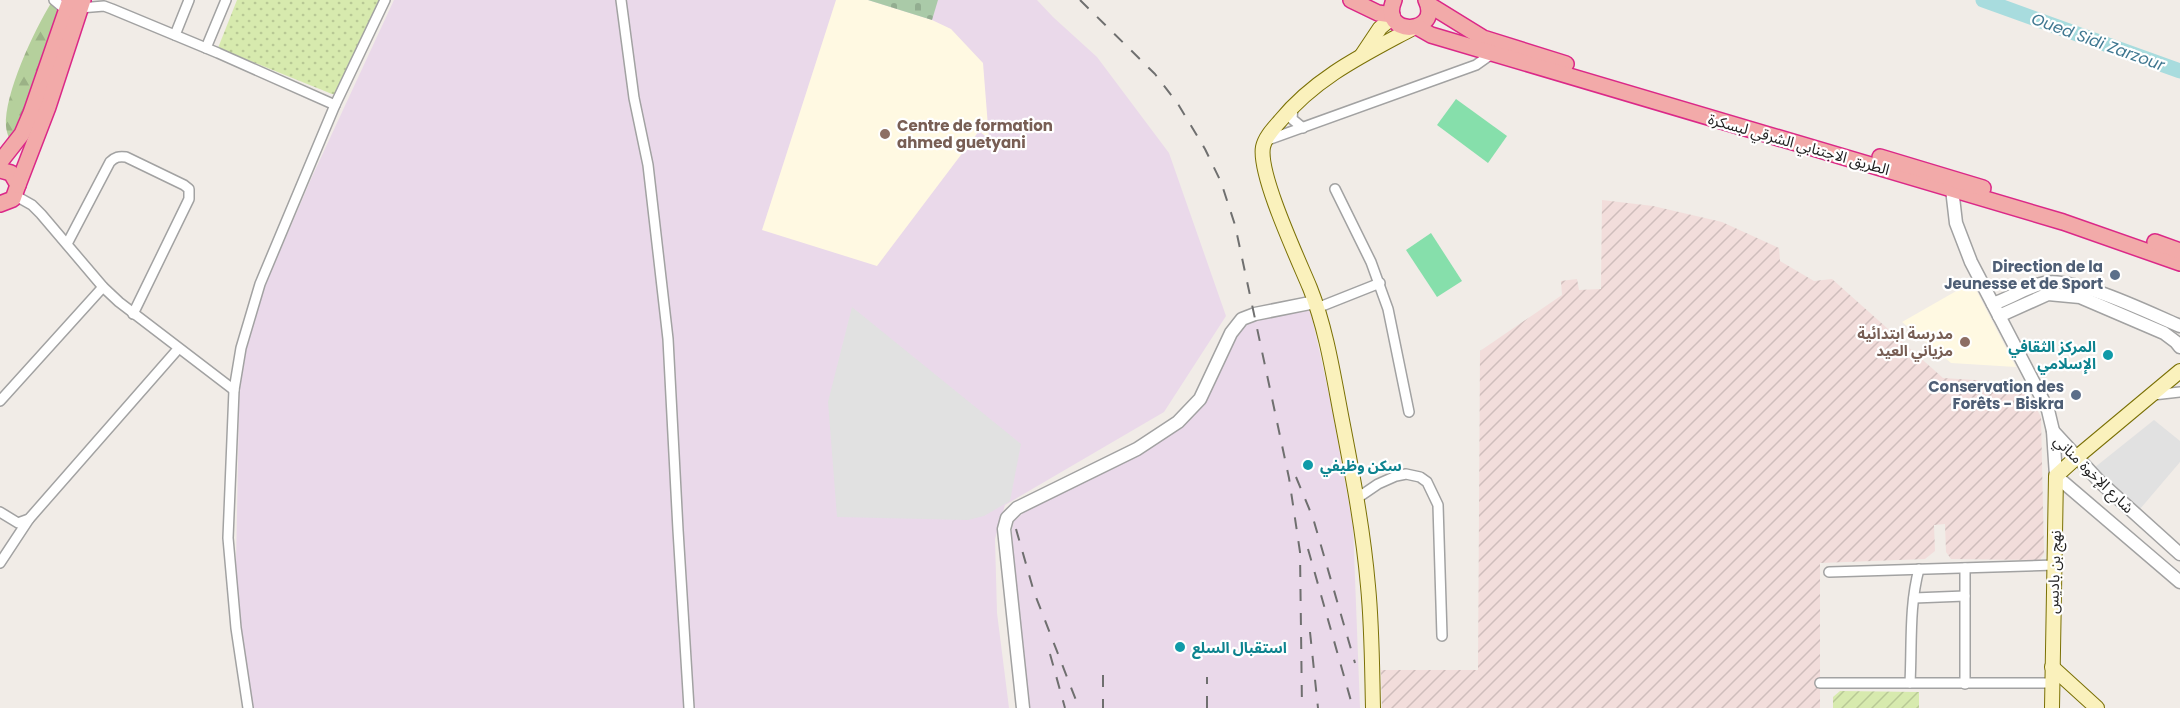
<svg xmlns="http://www.w3.org/2000/svg" width="2180" height="708" font-family="Poppins,'Noto Sans Arabic',sans-serif">
<style>
.industrial{fill:#ead9ea}
.education{fill:#fff9e2}
.military{fill:url(#military-furrows)}
.grass{fill:url(#grass-dots)}
.forest{fill:url(#forest-firs)}
.cemetery{fill:url(#cemetery-stones)}
.garden{fill:url(#garden-furrows)}
.pitch{fill:#86dfab}
.parking{fill:#e1e1e1}
.lines{fill:none;stroke-linecap:round;stroke-linejoin:round}
.river{stroke:#a8dcde;stroke-width:15}
.minor-casing{stroke:#a2a2a2;stroke-width:12}
.tertiary-casing{stroke:#a2a2a2;stroke-width:15}
.secondary-casing{stroke:#7a7005;stroke-width:16}
.trunk-casing{stroke:#db2888;stroke-width:18}
.minor{stroke:#fff;stroke-width:9}
.tertiary{stroke:#fff;stroke-width:12}
.secondary{stroke:#faf1bc;stroke-width:14}
.trunk{stroke:#f2aaa9;stroke-width:15}
.rail{stroke:#6f6f6f;stroke-width:2;stroke-dasharray:12 12;stroke-linecap:butt}
.education-dot{fill:#8d6e63;stroke:#fff;stroke-width:2}
.service-dot{fill:#5c6f8a;stroke:#fff;stroke-width:2}
.culture-dot{fill:#0f9aa8;stroke:#fff;stroke-width:2}
.labels{text-anchor:middle;dominant-baseline:central;stroke-width:4.5;stroke-linejoin:round;paint-order:stroke}
.education-label{font-size:15px;font-weight:bold;fill:#785e54;stroke:#fff;text-anchor:start}
.street-label{font-size:15px;fill:#212121;stroke:#fff}
.service-label{font-size:15px;font-weight:bold;fill:#4e5e75;stroke:#fff;text-anchor:end}
.culture-label{font-size:15px;font-weight:bold;fill:#0d838f;stroke:#fff;text-anchor:start}
.water-label{font-size:16px;font-style:italic;fill:#407891;stroke:#fff}
</style>
<defs>
<pattern id="military-furrows" width="10" height="10" patternUnits="userSpaceOnUse" patternTransform="scale(1.5)"><rect width="10" height="10" fill="#f2dddb"/><path d="M-1 1l2-2M0 10L10 0M9 11l2-2" fill="none" stroke="#cfbdbc"/></pattern>
<pattern id="grass-dots" width="8" height="8" patternUnits="userSpaceOnUse" patternTransform="scale(1.5)"><rect width="8" height="8" fill="#d7eaae"/><path d="M2 2h.1M6 6h.1" fill="none" stroke="#b8c895" stroke-width="1.8" stroke-linecap="round"/></pattern>
<pattern id="forest-firs" width="22" height="20" patternUnits="userSpaceOnUse" patternTransform="scale(1.5)"><rect width="22" height="20" fill="#b5d09c"/><path d="M5 1l3.5 6h-7zM16 11l3.5 6h-7z" fill="#9bb286"/></pattern>
<pattern id="cemetery-stones" width="16" height="16" patternUnits="userSpaceOnUse" patternTransform="scale(1.5)"><rect width="16" height="16" fill="#aacaa8"/><path d="M2 7V4a2 2 0 0 1 4 0v3zM10 15v-3a2 2 0 0 1 4 0v3z" fill="#92ad90"/></pattern>
<pattern id="garden-furrows" width="10" height="10" patternUnits="userSpaceOnUse" patternTransform="scale(1.5)"><rect width="10" height="10" fill="#d7eaae"/><path d="M-1 1l2-2M0 10L10 0M9 11l2-2" fill="none" stroke="#b8c895"/></pattern>
</defs>
<rect width="100%" height="100%" fill="#f1ece7"/>
<g class="industrial">
<polygon points="394,0 1037,0 1053,17 1097,57 1169,153 1226,316 1164,412 1005,505 995,539 997,613 1009,708 250,708 235,613 240,362 258,302 311,179"/>
<polygon points="1310,309 1331,403 1353,526 1360,708 1030,708 1010,538 1014,521 1028,509 1148,450 1184,425 1206,401 1239,333 1248,323"/>
</g>
<g class="education">
<polygon points="836,0 868,0 932,20 951,29 983,63 989,139 979,131 877,266 762,230"/>
<polygon points="1972,282 2016,367 1951,363 1902,322"/>
</g>
<polygon class="military" points="1602,200 1653,206 1722,222 1779,248 1780,261 1814,281 1832,279 1943,378 2023,383 2041,417 2044,553 2040,560 1951,559 1946,552 1945,524 1934,525 1935,551 1925,559 1820,563 1820,708 1382,708 1381,670 1478,670 1480,351 1562,295 1561,281 1577,279 1579,290 1601,289"/>
<polygon class="grass" points="237,0 379,0 337,94 332,94 218,48"/>
<path class="forest" d="M51 3 62 9 27 112 10 140C8 136 6 130 6 126 4 94 34 31 51 3Z"/>
<polygon class="cemetery" points="868,0 938,0 932,20"/>
<polygon class="garden" points="1840,691 1919,692 1919,708 1833,708 1833,697"/>
<g class="pitch">
<polygon points="1456,99 1507,136 1488,163 1437,125"/>
<polygon points="1431,233 1462,281 1437,297 1406,250"/>
</g>
<g class="parking">
<polygon points="852,307 1021,444 1010,501 984,516 968,520 837,517 828,402"/>
<polygon points="2154,420 2180,441 2180,462 2140,509 2094,468"/>
</g>
<g class="lines">
<polyline class="river" points="1983,0 2180,71"/>
<g class="minor-casing">
<g id="minor">
<polyline points="54,0 66,10"/>
<polyline points="621,0 634,98 648,165 668,339 678,530 689,708"/>
<polyline points="80,8 104,6 112,9 218,53 335,105"/>
<polyline points="175,35 189,0"/>
<polyline points="206,48 226,0"/>
<polyline points="1293,106 1292,119 1303,128"/>
<polyline points="1265,141 1476,65 1493,53"/>
<polyline points="1335,189 1371,262 1388,309 1409,412"/>
<polyline points="16,196 32,205 41,214 103,287 119,302 234,390"/>
<path d="M67 244 110 162C115 157 119 156 126 157L184 185 189 189V199L133 314"/>
<polyline points="1317,308 1380,283"/>
<polyline points="2153,395 2180,392"/>
<polyline points="0,401 103,287"/>
<polyline points="1356,499 1378,484 1396,476 1406,474 1420,477 1427,482 1438,505 1442,636"/>
<polyline points="0,512 18,523 29,519 178,349"/>
<polyline points="0,563 29,519"/>
<polyline points="1829,572 2055,565"/>
<polyline points="1914,598 1965,596"/>
<polyline points="1820,683 2051,683"/>
<path d="M1910 683C1912 645 1909 606 1919 569"/>
<polyline points="1965,684 1965,568"/>
<polyline points="248,708 236,628 228,538 234,390 241,348 260,284 335,105 385,0"/>
</g>
</g>
<g class="tertiary-casing">
<g id="tertiary">
<polyline points="1952,189 1956,223 1971,262 2048,410 2053,431 2056,476 2180,582"/>
<path d="M1993 304C2010 298 2027 287 2044 283 2075 276 2149 313 2180 326"/>
<polyline points="1999,316 2048,294 2080,297 2164,333 2176,342 2180,347"/>
<polyline points="2053,431 2100,482 2180,554"/>
<polyline points="1023,708 1004,529 1007,518 1017,508 1137,449 1178,422 1200,399 1231,333 1242,319 1255,314 1315,302"/>
</g>
</g>
<g class="secondary-casing">
<g id="secondary">
<polyline points="1362,55 1380,28 1393,17"/>
<polyline points="2052,667 2097,708"/>
<path d="M1373 708C1372 667 1372 626 1368 586 1363 528 1352 472 1341 415 1333 373 1326 328 1310 288 1298 259 1258 174 1263 147 1265 137 1274 128 1280 121 1316 77 1365 54 1413 28"/>
<polyline points="2052,708 2056,476 2077,457 2180,371"/>
</g>
</g>
<g class="trunk-casing">
<g id="trunk">
<polyline points="1351,0 1378,13 1392,15"/>
<path d="M1394 0C1378 38 1443 35 1426 0"/>
<polyline points="1428,4 1483,38 1566,64"/>
<polyline points="1417,27 1431,35 2063,222 2180,263"/>
<polyline points="1880,157 1983,188"/>
<polyline points="0,162 22,134 31,113 70,0"/>
<polyline points="0,170 11,173 18,185 13,199 0,204"/>
<polyline points="18,185 48,107 83,0"/>
<polyline points="2155,242 2180,251"/>
</g>
</g>
<use href="#minor" class="minor"/>
<use href="#tertiary" class="tertiary"/>
<use href="#secondary" class="secondary"/>
<use href="#trunk" class="trunk"/>
<g class="rail">
<polyline points="1080,0 1155,74 1178,104 1205,149 1221,182 1235,225 1289,478 1300,552 1302,708"/>
<polyline points="1296,477 1313,518 1355,663"/>
<polyline points="1016,529 1034,592 1079,708"/>
<polyline points="1308,549 1353,708"/>
<polyline points="1310,632 1318,708"/>
<polyline points="1050,654 1065,708"/>
<polyline points="1103,675 1103,708"/>
<polyline points="1207,708 1207,677"/>
</g>
</g>
<g class="education-dot">
<circle cx="885" cy="134" r="6"/>
<circle cx="1965" cy="342" r="6"/>
</g>
<g class="service-dot">
<circle cx="2115" cy="275" r="6"/>
<circle cx="2076" cy="395" r="6"/>
</g>
<g class="culture-dot">
<circle cx="2108" cy="355" r="6"/>
<circle cx="1308" cy="465" r="6"/>
<circle cx="1180" cy="647" r="6"/>
</g>
<g class="labels">
<g class="education-label">
<text x="897" y="125">Centre de formation<tspan x="897" dy="17">ahmed guetyani</tspan></text>
<text x="1953" y="333" text-anchor="end">مدرسة ابتدائية<tspan x="1953" dy="17">مزياني العيد</tspan></text>
</g>
<g class="street-label">
<text transform="translate(1799 144) rotate(16)">الطريق الاجتنابي الشرقي لبسكرة</text>
<text transform="translate(2094 474) rotate(44)">شارع الإخوة مناني</text>
<text transform="translate(2054 572) rotate(-88)">نهج بن باديس</text>
</g>
<g class="service-label">
<text x="2103" y="266">Direction de la<tspan x="2103" dy="17">Jeunesse et de Sport</tspan></text>
<text x="2064" y="386">Conservation des<tspan x="2064" dy="17">Forêts - Biskra</tspan></text>
</g>
<g class="culture-label">
<text x="2096" y="346" text-anchor="end">المركز الثقافي<tspan x="2096" dy="17">الإسلامي</tspan></text>
<text x="1320" y="465">سكن وظيفي</text>
<text x="1192" y="647">استقبال السلع</text>
</g>
<g class="water-label">
<text transform="translate(2098 42) rotate(20)">Oued Sidi Zarzour</text>
</g>
</g>
</svg>
